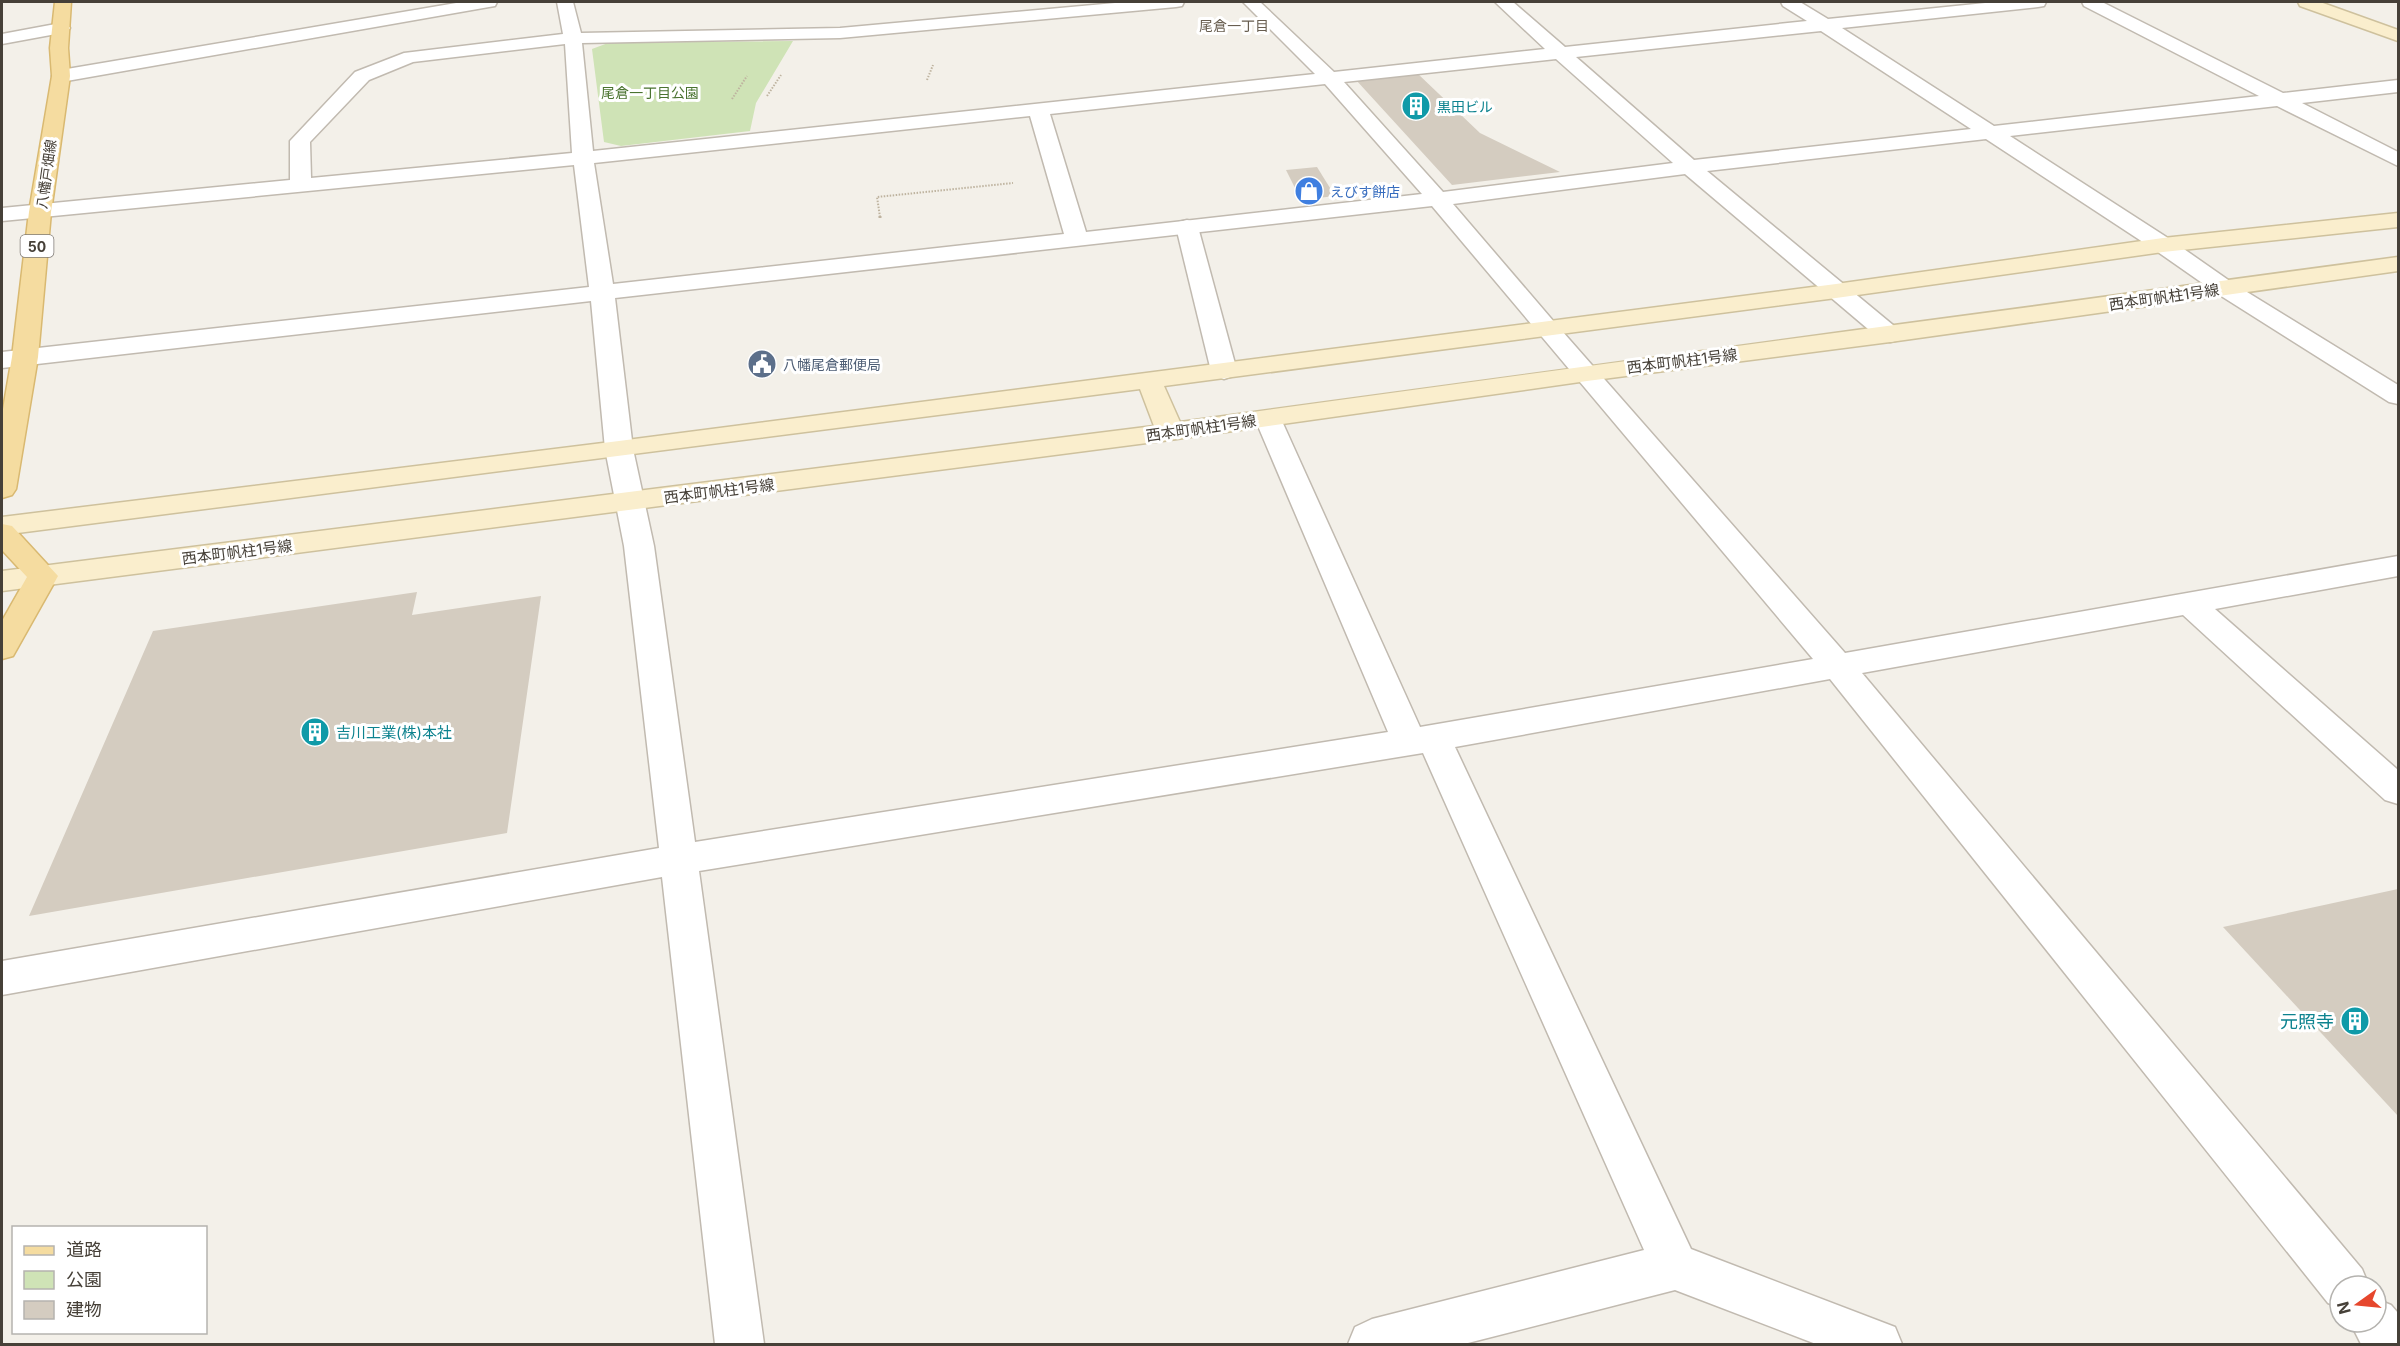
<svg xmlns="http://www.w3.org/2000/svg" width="2400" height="1346" font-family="Inter,'Noto Sans JP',sans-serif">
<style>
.green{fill:#cfe3b6}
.building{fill:#d4ccc0}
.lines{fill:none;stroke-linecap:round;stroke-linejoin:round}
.lane-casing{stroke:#c1bab0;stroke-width:3}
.street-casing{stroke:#c1bab0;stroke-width:3}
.secondary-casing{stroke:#cec19d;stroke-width:3}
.primary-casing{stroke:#d9b971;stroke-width:3}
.path-far1{stroke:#beb39f;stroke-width:2;stroke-dasharray:1.5 1.5;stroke-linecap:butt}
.path{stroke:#beb39f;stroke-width:3;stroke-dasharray:2 2;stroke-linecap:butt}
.lane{fill:#fff;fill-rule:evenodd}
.street{fill:#fff;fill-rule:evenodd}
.secondary{fill:#faeecd;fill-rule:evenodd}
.primary{fill:#f5dca0;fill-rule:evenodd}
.labels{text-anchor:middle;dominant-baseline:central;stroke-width:6;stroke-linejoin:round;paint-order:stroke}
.far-neighbourhood-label{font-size:14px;fill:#685e50;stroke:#fff}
.far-park-label{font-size:14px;fill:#4a7330;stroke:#fff}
.far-culture-label{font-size:14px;fill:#0d838f;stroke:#fff;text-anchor:start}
.far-street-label{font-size:14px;fill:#464038;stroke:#fff}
.far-shop-label{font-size:14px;fill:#366cbe;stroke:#fff;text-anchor:start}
.shield{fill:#fff;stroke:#7e7974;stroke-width:1.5}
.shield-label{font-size:14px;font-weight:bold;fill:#464038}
.far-service-label{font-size:14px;fill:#4e5e75;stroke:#fff;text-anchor:start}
.street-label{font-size:15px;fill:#464038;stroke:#fff}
.culture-label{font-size:15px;fill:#0d838f;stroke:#fff;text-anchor:start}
.near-culture-label{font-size:18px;fill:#0d838f;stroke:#fff;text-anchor:end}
</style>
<rect width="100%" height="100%" fill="#f3f0e9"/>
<polygon class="green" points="793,41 756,103 750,131 621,146 604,142 592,49 608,43"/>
<g class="building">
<polygon points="1417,73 1480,133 1560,172 1452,185 1356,80"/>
<polygon points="1317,167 1335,196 1301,200 1286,170"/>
<polygon points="417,592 412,615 541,596 507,833 29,916 153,631"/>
<polygon points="2398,889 2398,1116 2223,927"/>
</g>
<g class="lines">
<g class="lane-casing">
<polygon id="lane" points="1187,220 1195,222 1198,227 1237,371 1233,376 1224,379 1215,376 1211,371 1176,227 1179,222"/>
</g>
<g class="street-casing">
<g id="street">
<polygon points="462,2 497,2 495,6 489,7 61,82 54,80 52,76 54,72 61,70"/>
<path d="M557 2H573L581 33 840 28 1126 2H1184L1182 6 1176 7 840 38 582 43 593 151 1315 74 1243 2H1260L1334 72 1545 49 1495 2H1513L1565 47 1807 21 1783 6 1781 2H1800L1828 19 1995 2H2046L2044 6 2038 7 1842 28 1994 126 2259 96 2084 6 2082 2H2102L2283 93 2398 80V92L2302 103 2398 152V166L2277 106 2010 136 2171 240 2234 284 2398 385V404L2389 402 2218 294 2155 250 1986 139 1707 171 1899 330 1902 335 1899 340 1890 342 1881 340 1685 174 1453 204 1555 323 1845 653 2398 556V576L2215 609 2398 770V804L2385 800 2183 615 1862 673 2362 1269 2369 1286H2340V1308L2328 1303 1830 679 1455 747 1691 1249 1895 1327 1902 1344H1816L1675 1290 1464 1344H1348L1355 1327 1372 1319 1644 1250 1423 753 699 871 764 1344H715L662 877 2 995V961L659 848 624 546 605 449 591 301 2 368V352L589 287 574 165 2 221V208L290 180V141L355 72 404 53 563 34ZM1821 31 1971 129 1694 160 1576 57ZM565 44 572 153 311 178 310 142 369 80 413 62ZM1556 59 1673 163 1443 192 1344 82ZM1325 84 1422 194 1086 232 1050 114ZM1030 116 1064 234 613 284 594 163ZM1432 206 1813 659 1420 727 1281 419 1278 413 1268 411 1258 413 1255 419 1388 732 695 842 654 546 633 449 615 298Z"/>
<polygon points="61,23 67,24 70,28 67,32 2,44 2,34"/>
<polygon points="2376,1299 2391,1305 2398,1313 2398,1344 2361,1344 2350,1322 2376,1322"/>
</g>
</g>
<g class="secondary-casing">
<g id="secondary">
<polygon points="2298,2 2320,2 2398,30 2398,41 2300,6"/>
<path d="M2398 213V227L2163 252 1836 298 1164 386 1180 422C1586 365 1992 313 2398 257V271L1890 342 1587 381 1170 440 2 591V571L1154 426 1140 389 2 535V517L619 441 1836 284 2163 238Z"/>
</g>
</g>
<g class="primary-casing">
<g id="primary">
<polygon points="55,2 71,2 68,48 70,76 51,212 38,357 16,489 12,495 2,498 2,415 12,357 29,212 52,76 50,48"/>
<polygon points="2,524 12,526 58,576 13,656 2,659 2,621 27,577 2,550"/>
</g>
</g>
<g class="path-far1">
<polyline points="927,80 933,65"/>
<polyline points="767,96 781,75"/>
<polyline points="732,99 747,76"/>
<polyline points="880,217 877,197 1013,183"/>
</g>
<polyline class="path" points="880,216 880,218"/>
<use href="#lane" class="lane"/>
<use href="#street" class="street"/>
<use href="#secondary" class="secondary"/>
<use href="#primary" class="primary"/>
</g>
<defs>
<g id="building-disc" transform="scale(1.5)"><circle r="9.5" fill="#0f9aa8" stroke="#fff"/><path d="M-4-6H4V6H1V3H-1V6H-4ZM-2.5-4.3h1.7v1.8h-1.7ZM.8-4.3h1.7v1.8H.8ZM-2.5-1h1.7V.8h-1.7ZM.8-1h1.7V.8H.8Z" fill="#fff"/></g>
<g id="shop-disc" transform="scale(1.5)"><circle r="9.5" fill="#3f7fe0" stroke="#fff"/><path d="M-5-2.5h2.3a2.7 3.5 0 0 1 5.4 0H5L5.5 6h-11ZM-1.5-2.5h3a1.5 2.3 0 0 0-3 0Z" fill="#fff"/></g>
<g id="civic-disc" transform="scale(1.5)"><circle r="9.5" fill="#5c6f8a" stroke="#fff"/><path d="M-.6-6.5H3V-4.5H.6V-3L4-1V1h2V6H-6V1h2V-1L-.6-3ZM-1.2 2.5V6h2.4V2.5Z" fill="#fff"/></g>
</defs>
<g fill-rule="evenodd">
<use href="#building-disc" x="1416" y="106"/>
<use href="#shop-disc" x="1309" y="191"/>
<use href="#civic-disc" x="762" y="364"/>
<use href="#building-disc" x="315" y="732"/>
<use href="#building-disc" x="2355" y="1021"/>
</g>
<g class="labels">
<g class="far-neighbourhood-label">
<text x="1234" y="25">尾倉一丁目</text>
</g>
<g class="far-park-label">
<text x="650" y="92">尾倉一丁目公園</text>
</g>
<g class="far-culture-label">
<text x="1437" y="106">黒田ビル</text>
</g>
<g class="far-street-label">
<text transform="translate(46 174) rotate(-82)">八幡戸畑線</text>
</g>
<g class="far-shop-label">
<text x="1330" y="191">えびす餅店</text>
</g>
<rect class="shield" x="20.5" y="235" width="33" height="22" rx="4.5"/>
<g class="shield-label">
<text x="37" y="246">50</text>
</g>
<g class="far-service-label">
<text x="783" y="364">八幡尾倉郵便局</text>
</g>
<g class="street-label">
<text transform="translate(2164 297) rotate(-8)">西本町帆柱1号線</text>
<text transform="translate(1682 361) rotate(-7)">西本町帆柱1号線</text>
<text transform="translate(1201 428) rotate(-8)">西本町帆柱1号線</text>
<text transform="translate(719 491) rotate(-7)">西本町帆柱1号線</text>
<text transform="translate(237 552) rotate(-7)">西本町帆柱1号線</text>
</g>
<g class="culture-label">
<text x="336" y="732">吉川工業(株)本社</text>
</g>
<g class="near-culture-label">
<text x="2334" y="1021">元照寺</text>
</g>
</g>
<rect width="2400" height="1346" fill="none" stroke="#464038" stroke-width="6"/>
<rect x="12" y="1226" width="195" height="108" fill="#ffffff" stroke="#b5b3af" stroke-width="1.5"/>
<rect x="24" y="1246" width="30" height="9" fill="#f5dca0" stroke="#b5b3af" stroke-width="1.5"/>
<text x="66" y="1256" font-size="18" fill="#464038">道路</text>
<rect x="24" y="1271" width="30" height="18" fill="#cfe3b6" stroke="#b5b3af" stroke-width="1.5"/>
<text x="66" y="1286" font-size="18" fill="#464038">公園</text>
<rect x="24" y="1301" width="30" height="18" fill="#d4ccc0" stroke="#b5b3af" stroke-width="1.5"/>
<text x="66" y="1316" font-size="18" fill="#464038">建物</text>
<g transform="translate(2358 1304) rotate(255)"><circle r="28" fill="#ffffff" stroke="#b5b3af" stroke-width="1.5"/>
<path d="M0-4.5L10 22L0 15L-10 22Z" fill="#e6472d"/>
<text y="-9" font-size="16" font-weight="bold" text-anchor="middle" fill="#464038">N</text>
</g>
</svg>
